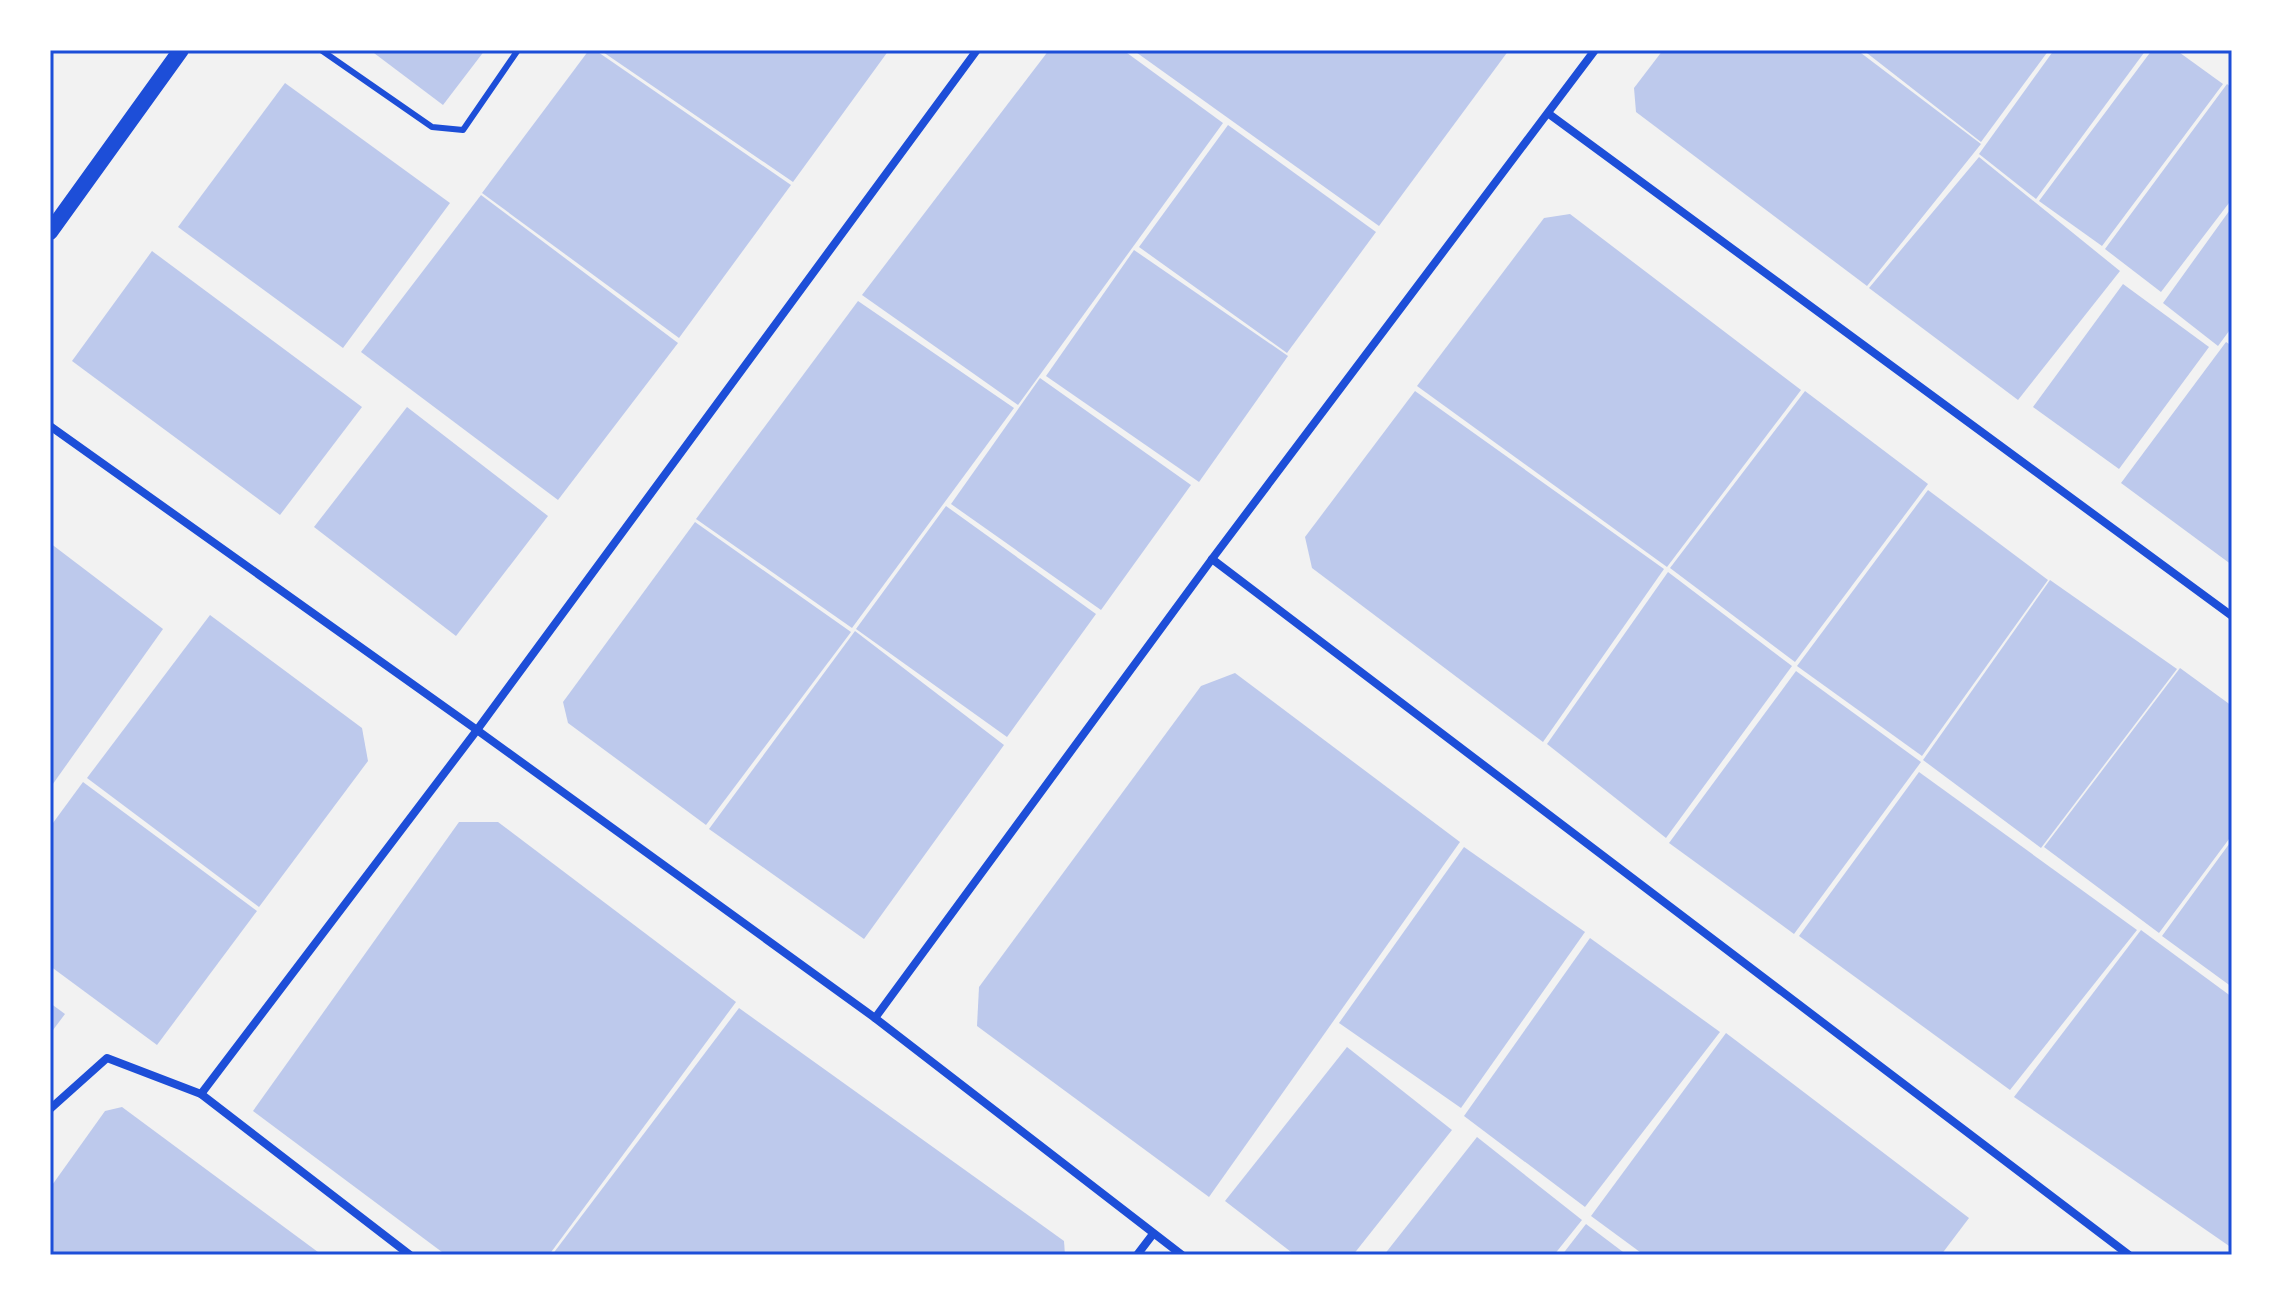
<svg xmlns="http://www.w3.org/2000/svg" width="2282" height="1305" font-family="Poppins,sans-serif">
<style>
.building{fill:#bdc9ec}
.lines{fill:none;stroke-linecap:round;stroke-linejoin:round}
.service{stroke:#1d4ed8;stroke-width:6}
.minor{stroke:#1d4ed8;stroke-width:8}
.secondary{stroke:#1d4ed8;stroke-width:16}
.neatline{fill:none;stroke:#1d4ed8;stroke-width:3}
</style>
<rect width="100%" height="100%" fill="#f2f2f2"/>
<g class="building">
<polygon points="370,50 485,50 443,105"/>
<polygon points="589,50 595,50 791,185 679,338 482,193"/>
<polygon points="600,50 889,50 793,182"/>
<polygon points="1049,50 1123,50 1223,123 1018,405 862,295"/>
<polygon points="1133,50 1509,50 1379,226"/>
<polygon points="1663,50 1857,50 1981,144 1867,286 1636,112 1634,88"/>
<polygon points="1863,50 2049,50 1981,142"/>
<polygon points="2054,50 2146,50 2036,199 1979,154"/>
<polygon points="2152,50 2176,50 2223,84 2102,246 2039,201"/>
<polygon points="285,83 450,203 343,348 178,227"/>
<polygon points="2227,84 2232,88 2232,199 2161,292 2105,249"/>
<polygon points="1228,125 1376,232 1287,353 1139,247"/>
<polygon points="1979,157 2120,271 2018,400 1869,288"/>
<polygon points="481,195 678,343 558,500 361,352"/>
<polygon points="2232,207 2232,327 2218,346 2163,303"/>
<polygon points="1570,214 1801,390 1667,567 1417,386 1544,218"/>
<polygon points="1134,250 1288,356 1199,482 1046,376"/>
<polygon points="152,251 362,407 280,515 72,361"/>
<polygon points="2123,284 2209,347 2119,469 2033,407"/>
<polygon points="858,301 1014,408 852,628 696,519"/>
<polygon points="2226,342 2232,346 2232,565 2121,483"/>
<polygon points="1040,378 1191,485 1101,610 951,504"/>
<polygon points="1415,391 1664,569 1543,742 1312,568 1305,537"/>
<polygon points="1805,391 1928,484 1795,662 1670,568"/>
<polygon points="407,407 548,516 456,636 314,527"/>
<polygon points="1928,490 2048,580 1922,756 1797,666"/>
<polygon points="946,506 1096,614 1007,737 856,629"/>
<polygon points="695,522 851,632 706,825 568,723 563,702"/>
<polygon points="50,543 163,629 50,788"/>
<polygon points="1668,572 1792,666 1666,838 1547,744"/>
<polygon points="2050,580 2177,669 2041,848 1923,760"/>
<polygon points="210,615 362,728 368,761 259,907 87,778"/>
<polygon points="855,631 1004,745 864,939 709,829"/>
<polygon points="2180,668 2232,706 2232,835 2159,933 2044,847"/>
<polygon points="1796,671 1921,762 1794,934 1669,843"/>
<polygon points="1235,673 1460,842 1209,1197 977,1026 979,987 1201,686"/>
<polygon points="1919,772 2137,930 2010,1090 1799,936"/>
<polygon points="83,782 257,911 157,1045 50,966 50,827"/>
<polygon points="459,822 498,822 736,1002 549,1255 446,1255 253,1111"/>
<polygon points="2232,840 2232,987 2162,936"/>
<polygon points="1464,847 1585,932 1461,1108 1339,1023"/>
<polygon points="2141,930 2232,997 2232,1248 2014,1097"/>
<polygon points="1590,938 1720,1032 1585,1207 1464,1116"/>
<polygon points="50,1003 65,1014 50,1034"/>
<polygon points="739,1008 1064,1241 1065,1255 552,1255"/>
<polygon points="1726,1033 1969,1218 1941,1255 1644,1255 1591,1216"/>
<polygon points="1347,1047 1452,1130 1353,1255 1295,1255 1225,1201"/>
<polygon points="122,1107 322,1255 50,1255 50,1188 105,1111"/>
<polygon points="1477,1137 1582,1220 1554,1255 1384,1255"/>
<polygon points="1586,1224 1627,1255 1562,1255"/>
</g>
<g class="lines">
<polyline class="service" points="321,50 432,127 463,130 518,50"/>
<g class="minor">
<polyline points="1549,114 2232,616"/>
<polyline points="50,426 477,730 875,1018 1182,1255"/>
<polyline points="1212,559 2129,1255"/>
<polyline points="875,1018 1212,559 1595,50"/>
<polyline points="201,1094 477,730 977,50"/>
<polyline points="50,1109 107,1058 201,1094 410,1255"/>
<polyline points="1137,1255 1153,1234"/>
</g>
<polyline class="secondary" points="50,232 181,50"/>
</g>
<rect width="2282" height="1305" fill="none" stroke="#ffffff" stroke-width="104"/>
<rect x="52" y="52" width="2178" height="1201" class="neatline"/>
</svg>
